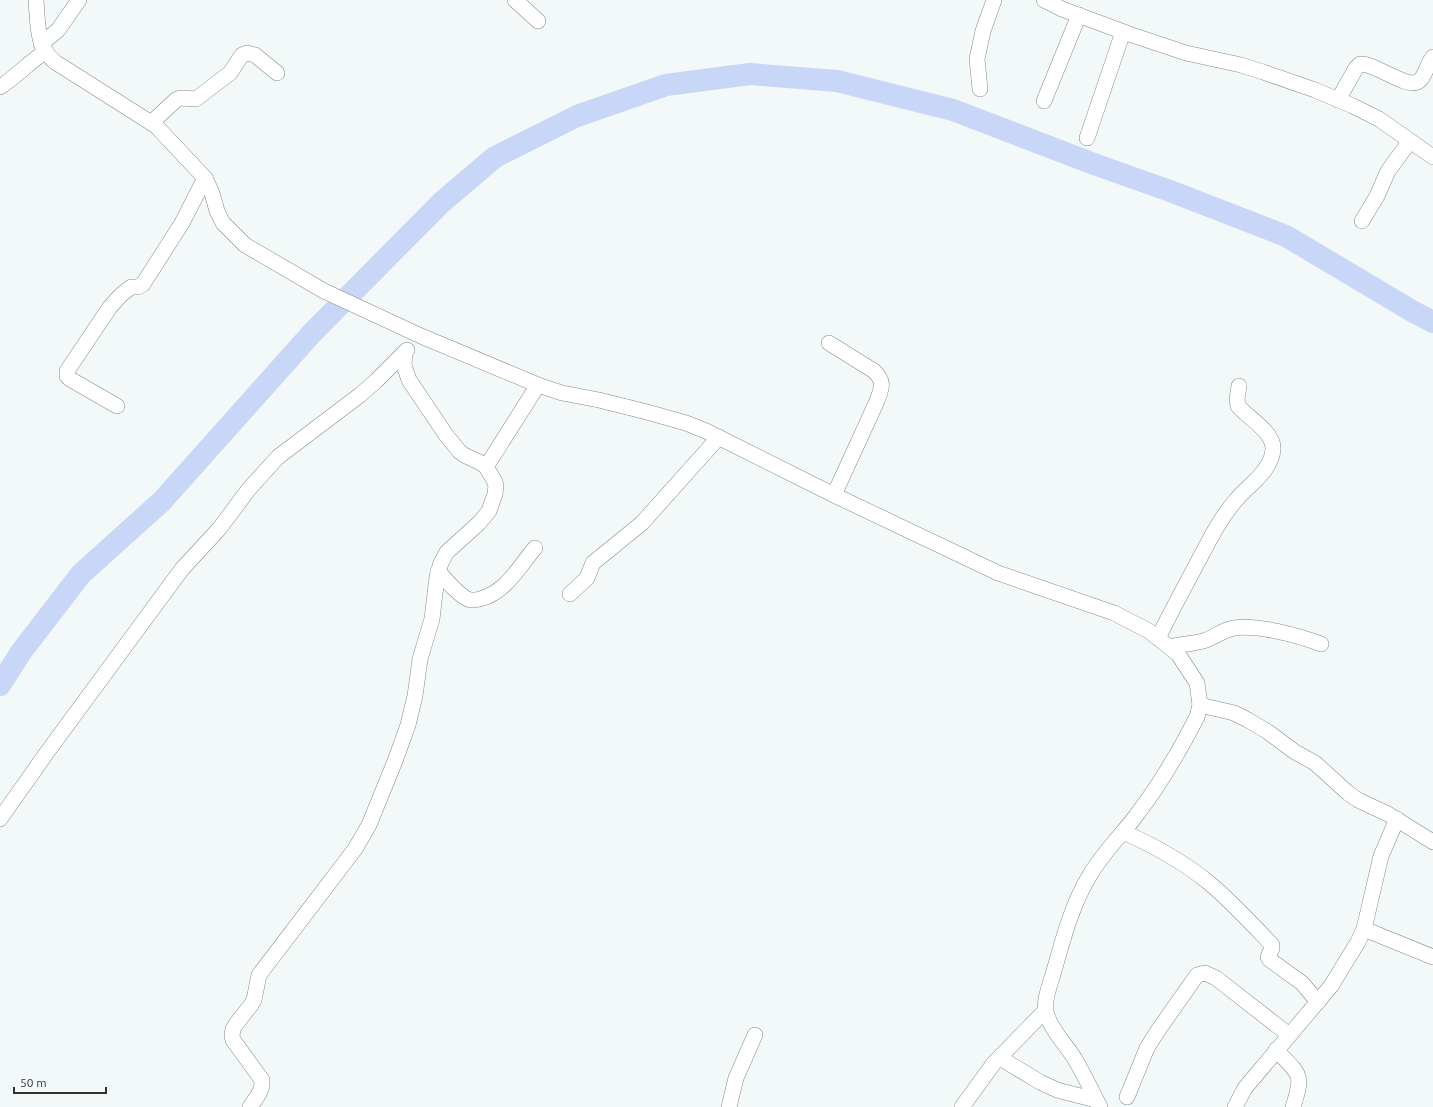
<svg xmlns="http://www.w3.org/2000/svg" width="1433" height="1107" font-family="Ubuntu,sans-serif">
<style>
.lines{fill:none;stroke-linecap:round;stroke-linejoin:round}
.river{stroke:#c8d7f7;stroke-width:22}
.minor-casing{stroke:#858a89;stroke-width:16}
.minor{stroke:#fff;stroke-width:15}
</style>
<rect width="100%" height="100%" fill="#f3f8f8"/>
<g class="lines">
<polyline class="river" points="0,685 21,652 81,574 162,501 312,333 442,202 495,157 577,116 666,85 750,74 837,81 953,110 1094,164 1170,191 1286,236 1412,311 1433,322"/>
<g class="minor-casing">
<g id="minor">
<path d="M36 0C38 23 36 47 55 62L156 126 205 178 212 193 217 211 223 223 245 245 324 291 421 336 538 385 562 393 599 400 647 412 686 423 706 431 834 495 998 573 1114 613 1149 631 1178 654 1197 683 1200 705 1197 717C1180 750 1161 783 1138 813 1123 834 1103 852 1090 875 1072 904 1063 939 1054 971 1051 982 1043 1001 1046 1012 1051 1031 1067 1045 1076 1061 1085 1076 1092 1092 1100 1107"/>
<polyline points="515,0 538,21"/>
<polyline points="1044,0 1062,9 1132,35 1186,53 1241,65 1263,72 1315,90 1353,106 1379,119 1433,157"/>
<polyline points="41,44 58,30 79,0"/>
<path d="M0 87C16 77 29 62 45 52"/>
<polyline points="980,89 977,59 983,31 994,0"/>
<path d="M1338 100 1356 68 1360 64C1376 63 1407 90 1419 81 1425 77 1427 64 1433 57"/>
<polyline points="1044,101 1079,15"/>
<polyline points="151,123 177,99 181,98 196,99 230,73 242,55 247,53 255,55 277,73"/>
<polyline points="1087,138 1123,32"/>
<polyline points="1362,221 1377,196 1388,171 1410,141"/>
<path d="M829 343 874 371C885 382 882 387 877 401L834 495"/>
<polyline points="117,406 70,379 67,376 67,371 110,307 121,295 131,287 138,287 143,284 182,223 205,178"/>
<polyline points="486,467 538,385"/>
<path d="M438 571C445 579 460 597 470 600 473 600 477 600 480 599 505 593 519 567 535 548"/>
<polyline points="570,594 587,578 593,563 642,523 719,437"/>
<path d="M1158 638C1172 610 1187 582 1202 554 1212 535 1222 516 1236 500 1248 485 1272 471 1273 449 1274 432 1248 418 1238 406L1237 399 1239 386"/>
<path d="M1170 647C1181 644 1192 644 1203 641 1214 638 1222 630 1234 628 1257 624 1300 636 1321 644"/>
<polyline points="1200,705 1234,713 1248,720 1268,732 1295,752 1315,763 1348,793 1358,800 1388,814 1433,842"/>
<polyline points="0,819 48,751 182,569 219,529 249,489 278,457 360,395 376,381 407,350"/>
<path d="M1123 832C1153 845 1182 861 1208 882 1231 901 1251 923 1272 945V948L1268 957 1270 960 1302 983 1318 1002"/>
<polyline points="1364,929 1433,957"/>
<path d="M1276 1050C1300 1075 1304 1073 1293 1107"/>
<polyline points="1000,1058 1040,1082 1057,1090 1096,1100"/>
<polyline points="1127,1097 1147,1048 1157,1032 1197,975 1205,973 1216,978 1289,1035"/>
<path d="M250 1107C256 1098 263 1091 262 1080L233 1040 232 1036 233 1029 236 1024 251 1005 254 1000 259 975 355 849 369 825 395 761 408 725 415 696 420 659 432 619 437 577 441 563 447 552 479 523 489 511 495 494 496 485 494 480 486 467 481 463 464 455 459 451 446 435 409 380 404 365 405 352"/>
<polyline points="729,1107 736,1078 755,1035"/>
<polyline points="962,1107 994,1063 1045,1011"/>
<polyline points="1235,1107 1245,1088 1331,986 1358,942 1364,929 1381,856 1397,819"/>
</g>
</g>
<use href="#minor" class="minor"/>
</g>
<path d="M14 1087v6h92v-6" fill="none" stroke="#313333" stroke-width="2"/>
<text x="20" y="1087" font-size="12" fill="#313333" stroke="#f3f8f8" stroke-width="3" paint-order="stroke">50 m</text>
</svg>
